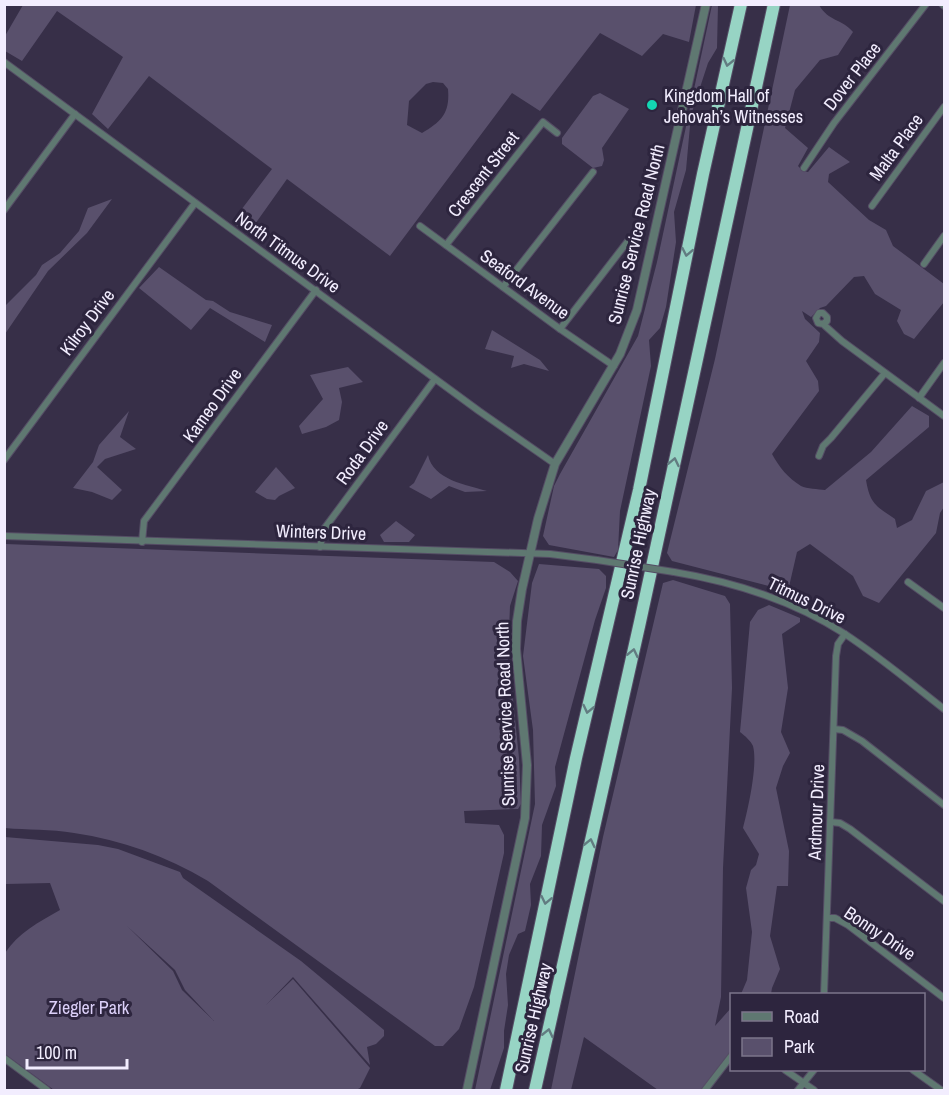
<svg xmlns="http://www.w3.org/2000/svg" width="949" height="1095" font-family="'Archivo Narrow',sans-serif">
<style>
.green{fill:#59506c;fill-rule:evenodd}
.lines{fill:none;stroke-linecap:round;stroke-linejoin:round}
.minor-casing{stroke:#554d65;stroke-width:8}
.tertiary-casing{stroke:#554d65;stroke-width:10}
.motorway-casing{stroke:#554d65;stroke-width:14}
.minor{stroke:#5f7871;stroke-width:6}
.tertiary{stroke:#5f7871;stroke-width:8}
.motorway{stroke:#97d4c4;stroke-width:12}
.minor-bridge-casing{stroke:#554d65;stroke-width:8;stroke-linecap:butt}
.minor-bridge{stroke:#5f7871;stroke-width:6}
.oneway{stroke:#627c81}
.poi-dot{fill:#13d5b3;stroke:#2d253e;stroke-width:2}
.labels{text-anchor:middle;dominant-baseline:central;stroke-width:6;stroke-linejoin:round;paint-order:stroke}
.street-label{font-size:18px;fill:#f2edfe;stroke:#2d253e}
.poi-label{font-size:18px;fill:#f2edfe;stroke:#2d253e;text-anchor:start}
.park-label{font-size:18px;fill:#dcd0f9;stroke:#2d253e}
</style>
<rect width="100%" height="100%" fill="#372f48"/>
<g class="green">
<path d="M23 5V4L696 5 689 42 663 34 642 56 600 33 540 111 512 93 390 256 287 179 248 234 232 222 272 169 149 76 108 129 92 114 123 57 57 11 22 61 5 51V36ZM433 82 443 83 448 89C450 113 442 121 422 133L407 125 409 101 426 84Z"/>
<polygon points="712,5 718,5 717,48 708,63 691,115 686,170 674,212 676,242 666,307 660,328 649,340 651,366 620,511 618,550 614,557 549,545 543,536 554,486 560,474 638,336 657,262"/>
<path d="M790 5H819C829 22 841 18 853 32L838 55 820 60 795 90 785 128 808 148 798 166 803 171 808 172 829 147 850 162 829 174 828 182 869 220 886 230 893 246 944 284V302L914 339 904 334 897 321 901 310 875 294 864 276 854 277 826 306 820 308 811 317 802 311 805 319 820 333 819 342 806 361 818 381 819 391 772 454C779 467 788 478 801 486 807 489 818 489 825 490L871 452 912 406 929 416V427L866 480C870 504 876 506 895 519L897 528 912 520 926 491 944 482V507L940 513 936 533 879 603 863 596 853 576 810 544 797 552 788 591 672 561 667 553 715 359Z"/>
<polygon points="600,93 629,109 602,148 604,160 602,166 593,168 562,144 562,138 593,96"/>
<polygon points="112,199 87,233 48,271 5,334 6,305 36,275 42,265 60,253 79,231 88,208"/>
<polygon points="159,267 206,300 213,301 230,312 272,325 265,342 210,308 191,330 139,288"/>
<polygon points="492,330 540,360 549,371 524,364 511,368 514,356 485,349"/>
<polygon points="348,367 363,382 339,388 342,402 339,420 326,427 302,434 299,426 323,399 310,375"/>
<polygon points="129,411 120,437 136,449 105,459 97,467 122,490 112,500 92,492 73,488 93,462 99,445"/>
<path d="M428 455C433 480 467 485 487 491L465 492 449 486 431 499 409 487 414 483Z"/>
<polygon points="276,467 295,488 279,496 275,500 267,499 255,492"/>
<polygon points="396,521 415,535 409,542 384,542 380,535"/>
<path d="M5 544 494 562 510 572 518 581 510 606 507 680H511L519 758 521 804 518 809 464 811 465 823 499 825 504 835V853L474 987 459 1029 443 1046H435L208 881C166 856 122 840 74 833 51 829 27 830 5 828Z"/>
<polygon points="539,564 599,569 606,576 606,588 595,620 555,767 556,786 542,825 541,856 530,884 531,905 525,931 518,934 509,955 506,974 508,1005 504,1031 504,1048 490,1090 475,1090 535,804 533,730 523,656 532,583"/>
<polygon points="673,580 725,596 730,604 732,688 723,868 721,997 715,1026 731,1008 731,1053 701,1090 658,1090 584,1037 571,1090 551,1090 603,837 663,583"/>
<path d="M769 605 800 618V622L782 634 788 688 781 732 790 753 783 766 776 788 789 851 788 886H777L770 936 780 969 772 988 771 994H741L747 980 752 932 746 888 751 870 756 865 759 854 743 828C748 809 758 765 753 746 751 741 745 736 740 732L750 622 758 610Z"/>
<path d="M5 837 98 845 118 849 180 872 183 878 301 961 384 1030V1036L376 1044 367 1047 370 1065 293 977 266 1005 293 979 370 1068 360 1088 356 1090H54L5 1054V953C18 933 39 922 60 910L50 883 6 884 5 901ZM127 926 175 970 185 990 214 1021 182 990 173 971Z"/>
</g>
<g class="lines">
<g class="minor-casing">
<g id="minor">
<polyline points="942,4 944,6"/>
<polyline points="4,62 479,411 555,464"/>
<polyline points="804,168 834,123 926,4"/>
<polyline points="872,206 944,107"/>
<polyline points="4,210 75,114"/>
<polyline points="420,226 560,329 614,366"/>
<polyline points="446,245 543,122 557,133"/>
<polyline points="924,264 944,236"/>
<polyline points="503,287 593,172"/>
<polyline points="823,324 827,321 827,317 823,313 819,313 816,318 818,323 823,324 842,341 944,416"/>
<polyline points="560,329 628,241"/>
<polyline points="919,398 944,363"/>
<polyline points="819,456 823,446 831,438 885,373"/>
<polyline points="4,460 195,203"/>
<polyline points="4,536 550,554 597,560"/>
<polyline points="142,542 144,521 316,290"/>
<polyline points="320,547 324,529 435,379"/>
<path d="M674 572C734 582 794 601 845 634 880 657 912 684 944 709"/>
<polyline points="908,582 944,608"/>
<polyline points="834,729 843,730 862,741 944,805"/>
<polyline points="831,822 840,823 850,829 944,901"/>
<polyline points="827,918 835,918 848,925 944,998"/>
<polyline points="824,994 836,656 838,644 845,634"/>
<polyline points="4,1058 47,1090"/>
<polyline points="785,1070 814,1090"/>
<polyline points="913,1070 941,1090"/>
<polyline points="705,1090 732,1055"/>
<polyline points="798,1090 814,1070"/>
</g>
</g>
<g class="tertiary-casing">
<polyline id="tertiary" points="467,1090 525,818 527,765 516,649 517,621 522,589 538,519 555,464 620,354 637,310 706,4"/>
</g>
<g class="motorway-casing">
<g id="motorway">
<polyline points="506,1090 576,758 639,490 703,174 741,4"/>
<polyline points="535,1090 640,622 774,4"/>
</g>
</g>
<use href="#minor" class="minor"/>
<use href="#tertiary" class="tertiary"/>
<use href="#motorway" class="motorway"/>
<g class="minor-bridge-casing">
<polyline id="minor-bridge" points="597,560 674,572"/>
</g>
<use href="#minor-bridge" class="minor-bridge"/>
</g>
<defs><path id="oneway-chevron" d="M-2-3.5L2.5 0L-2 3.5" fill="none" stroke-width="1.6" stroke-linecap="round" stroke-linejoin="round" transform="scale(1.5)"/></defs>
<g class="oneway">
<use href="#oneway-chevron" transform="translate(728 62) rotate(103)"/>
<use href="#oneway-chevron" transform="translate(687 252) rotate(101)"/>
<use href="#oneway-chevron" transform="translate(674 462) rotate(-78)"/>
<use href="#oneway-chevron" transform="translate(633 653) rotate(-77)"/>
<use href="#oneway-chevron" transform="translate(588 709) rotate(103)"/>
<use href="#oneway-chevron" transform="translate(590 843) rotate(-77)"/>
<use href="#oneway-chevron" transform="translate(546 900) rotate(102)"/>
<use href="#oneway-chevron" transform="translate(548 1033) rotate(-77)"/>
</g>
<circle class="poi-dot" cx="652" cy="105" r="6"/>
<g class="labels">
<g class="street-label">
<text transform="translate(852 76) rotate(-52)">Dover Place</text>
<text transform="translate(896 147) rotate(-54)">Malta Place</text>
<text transform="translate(483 174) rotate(-52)">Crescent Street</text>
<text transform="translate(636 234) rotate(-76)">Sunrise Service Road North</text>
<text transform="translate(288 252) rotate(36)">North Titmus Drive</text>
<text transform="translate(525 284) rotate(36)">Seaford Avenue</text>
<text transform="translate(87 322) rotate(-53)">Kilroy Drive</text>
<text transform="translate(212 405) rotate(-54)">Kameo Drive</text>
<text transform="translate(362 452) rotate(-54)">Roda Drive</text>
<text transform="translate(321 532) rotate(2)">Winters Drive</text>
<text transform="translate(638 544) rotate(-78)">Sunrise Highway</text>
<text transform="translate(807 600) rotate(26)">Titmus Drive</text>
<text transform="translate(505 714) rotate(-92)">Sunrise Service Road North</text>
<text transform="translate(816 812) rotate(-88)">Ardmour Drive</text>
<text transform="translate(880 933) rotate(34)">Bonny Drive</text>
<text transform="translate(533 1018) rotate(-77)">Sunrise Highway</text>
</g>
<g class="poi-label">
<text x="664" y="95">Kingdom Hall of<tspan x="664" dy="21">Jehovah’s Witnesses</tspan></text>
</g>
<g class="park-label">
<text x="89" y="1007">Ziegler Park</text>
</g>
</g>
<rect width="949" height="1095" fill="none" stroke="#f2edfe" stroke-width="12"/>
<rect x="730" y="993" width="195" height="78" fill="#2d253e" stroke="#7c758b" stroke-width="1.5"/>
<rect x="742" y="1012" width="30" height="9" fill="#5f7871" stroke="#7c758b" stroke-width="1.5"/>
<text x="784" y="1023" font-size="18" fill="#f2edfe">Road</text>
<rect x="742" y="1038" width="30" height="18" fill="#59506c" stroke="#7c758b" stroke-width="1.5"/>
<text x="784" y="1053" font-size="18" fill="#f2edfe">Park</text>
<path d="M27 1059v9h100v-9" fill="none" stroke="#f2edfe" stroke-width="3"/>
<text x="36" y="1059" font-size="18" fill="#f2edfe" stroke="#2d253e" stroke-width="4.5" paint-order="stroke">100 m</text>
</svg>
